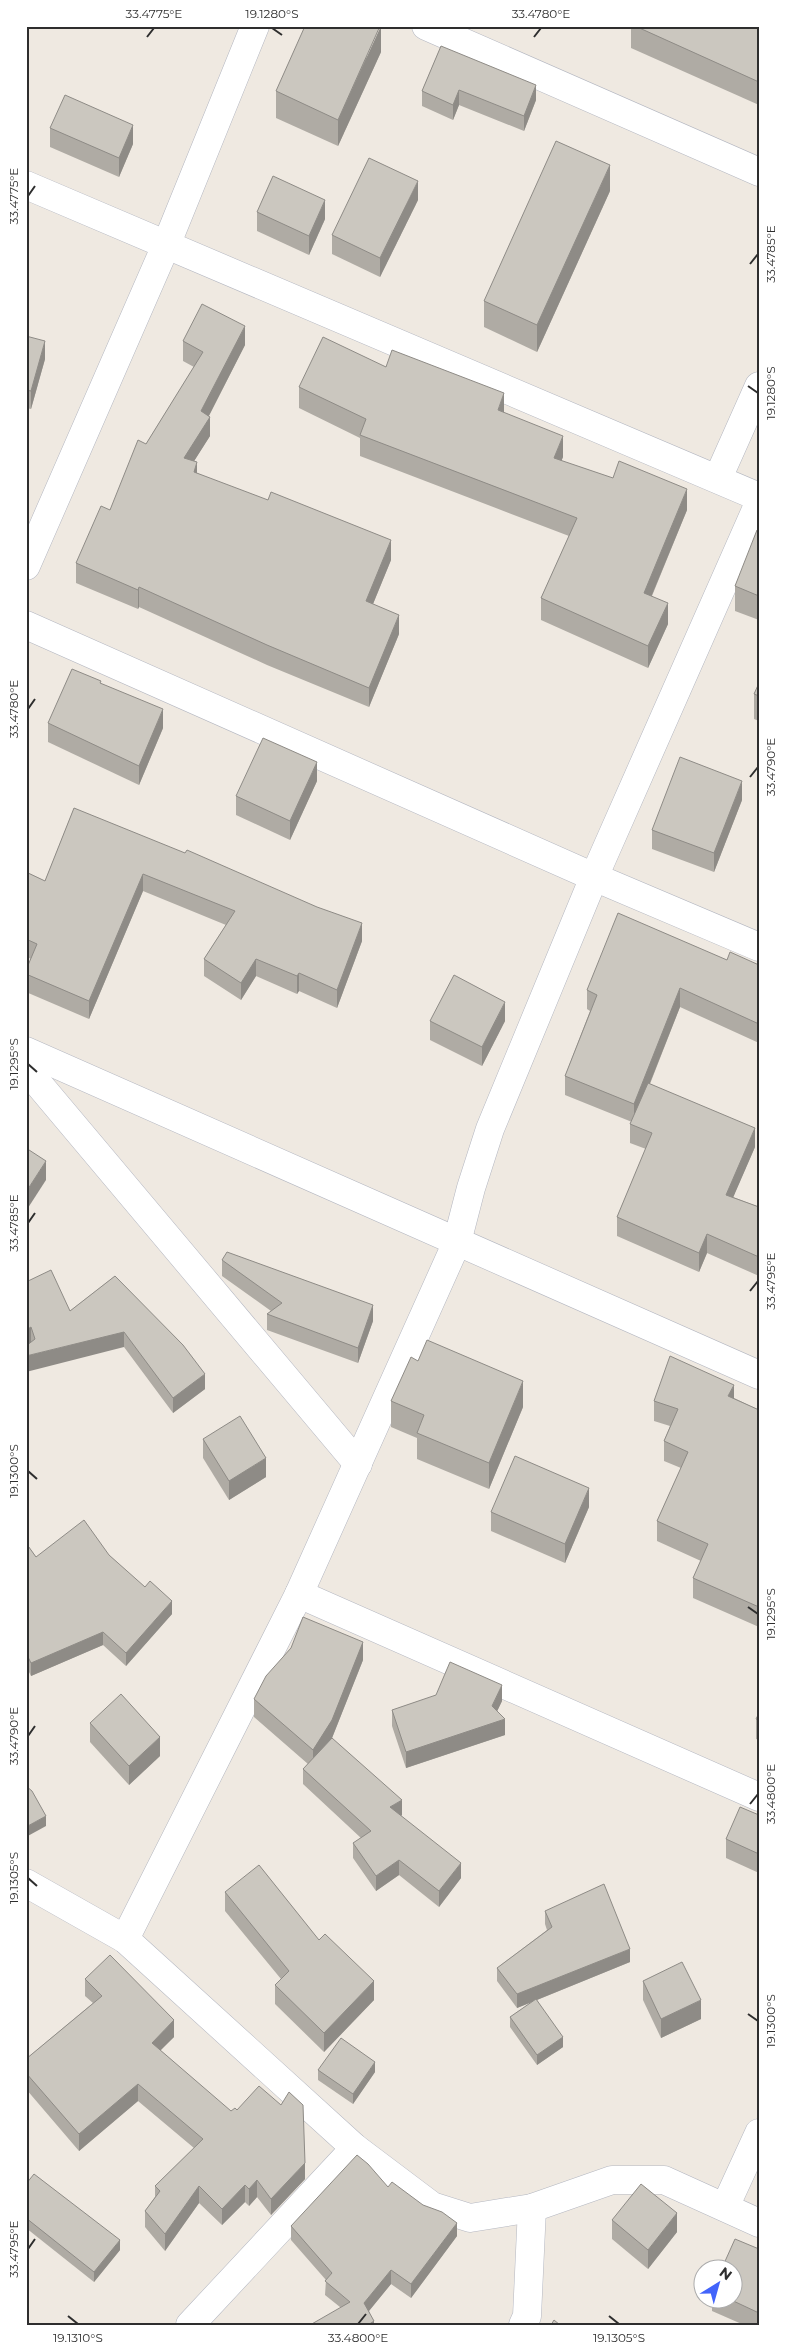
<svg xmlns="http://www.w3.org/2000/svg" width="785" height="2351" font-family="Montserrat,sans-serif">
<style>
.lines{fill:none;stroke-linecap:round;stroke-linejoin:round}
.minor-casing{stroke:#b4b7c1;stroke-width:29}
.minor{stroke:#fff;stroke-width:28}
.wall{fill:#afaba4}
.shaded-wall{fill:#8e8b86}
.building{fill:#cbc7bf;stroke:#8e8b86}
.ticks{fill:none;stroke:#2e2e2e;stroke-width:2}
.neatline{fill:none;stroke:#2e2e2e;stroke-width:2}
.ticks-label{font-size:12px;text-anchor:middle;fill:#2e2e2e}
</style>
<rect width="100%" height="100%" fill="#efe9e1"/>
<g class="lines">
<g class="minor-casing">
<g id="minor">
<polyline points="426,26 759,172"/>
<polyline points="26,185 759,497"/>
<polyline points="718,478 759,386"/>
<polyline points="26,566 167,243 255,26"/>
<polyline points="26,625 594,877 759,947"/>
<polyline points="26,1051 759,1375"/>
<polyline points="26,1069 358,1464"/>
<polyline points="299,1594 759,1797"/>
<polyline points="26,1883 125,1939 355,2148 432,2206 470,2218 532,2208 612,2180 664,2180 759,2223"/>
<polyline points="125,1939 299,1594 457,1242 471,1188 490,1129 594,877 759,503"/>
<polyline points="725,2207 759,2133"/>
<polyline points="190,2325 355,2148"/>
<polyline points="523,2325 527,2316 532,2208"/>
</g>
</g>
<use href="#minor" class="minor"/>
</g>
<g class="wall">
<polygon points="631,26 759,26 759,105 631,48"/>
<polygon points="441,46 536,100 524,131 459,105 453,120 422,106 422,91"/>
<polygon points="381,52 338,146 276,118 276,91"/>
<polygon points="50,128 133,144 119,177 50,147"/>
<polygon points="610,191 537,352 484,327 484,301"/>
<polygon points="418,200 380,277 332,254 332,235"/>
<polygon points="257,212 325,219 309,255 257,231"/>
<polygon points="26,336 45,359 31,409 26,408"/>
<polygon points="183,341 245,345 209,416 210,436 194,461 197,473 391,560 373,604 399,634 369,707 267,665 139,607 138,609 76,583 76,563 110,510 146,444 194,367 183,361"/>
<polygon points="386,367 504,413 563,457 561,461 687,510 652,596 668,624 648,668 541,620 541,598 569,536 360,456 360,438 299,408 299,387"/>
<polygon points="759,531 759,620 735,611 735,586"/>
<polygon points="759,683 759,721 754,719 754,694"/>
<polygon points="101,684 163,728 139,785 48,742 48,723"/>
<polygon points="317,781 290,840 236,815 236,796"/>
<polygon points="742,800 714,872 652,849 652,830"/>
<polygon points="74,808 362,941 337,1008 299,991 297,994 256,976 241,1000 204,976 204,959 226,925 143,891 89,1019 26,992 26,970 31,959 26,956 26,872 45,881"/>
<polygon points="727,960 759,965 759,1043 680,1007 650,1084 755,1147 733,1197 759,1207 759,1276 707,1253 699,1272 617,1236 617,1217 646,1149 630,1143 630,1124 632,1122 565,1095 565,1076 590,1011 587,1009 587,990"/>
<polygon points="430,1021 505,1021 482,1066 430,1040"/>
<polygon points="222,1260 373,1321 358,1363 267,1330 267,1314 271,1311 222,1276"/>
<polygon points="115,1276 205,1389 173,1413 124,1347 29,1344 26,1345 26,1282 70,1311"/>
<polygon points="418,1361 523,1407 489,1489 417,1459 417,1438 391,1427 391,1401"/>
<polygon points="734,1398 759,1410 759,1627 693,1598 693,1578 701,1561 657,1541 657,1521 681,1468 664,1461 664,1441 670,1426 654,1421 654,1401"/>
<polygon points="203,1439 266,1477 229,1500 203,1458"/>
<polygon points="589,1507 565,1563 491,1531 491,1512"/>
<polygon points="26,1543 36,1557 109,1555 172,1614 126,1666 103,1645 31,1676 26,1666"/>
<polygon points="363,1660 332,1738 402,1815 401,1816 461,1878 439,1907 399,1875 376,1891 353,1858 353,1843 361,1838 303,1784 303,1769 308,1764 254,1717 254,1699"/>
<polygon points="502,1701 497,1711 505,1735 406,1768 392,1726 392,1710"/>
<polygon points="759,1713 759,1740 756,1739 756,1719"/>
<polygon points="90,1723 160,1756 129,1785 90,1742"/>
<polygon points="759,1815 759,1873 726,1858 726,1839"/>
<polygon points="225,1892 319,1940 374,2000 324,2052 275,2004 275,1985 281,1979 225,1911"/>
<polygon points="545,1911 630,1962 537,2000 563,2047 537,2065 510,2027 510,2017 532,2002 517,2008 497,1981 497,1968 547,1930 545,1924"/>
<polygon points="85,1979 174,2037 160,2050 305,2179 271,2215 257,2197 249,2206 245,2202 222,2225 199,2203 165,2251 145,2227 145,2211 155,2197 155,2186 194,2148 138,2101 79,2151 26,2089 26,2059 93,2003 85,1996"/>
<polygon points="643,1981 701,2019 661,2038 643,2000"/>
<polygon points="318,2070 375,2072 353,2104 318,2080"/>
<polygon points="26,2184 120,2250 94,2282 26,2228"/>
<polygon points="388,2187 457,2236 411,2298 391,2284 369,2311 374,2325 340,2307 325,2295 326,2280 291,2240 291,2226"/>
<polygon points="612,2220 677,2232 648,2269 612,2239"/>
<polygon points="759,2249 759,2325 744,2325 712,2311 712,2298 732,2298"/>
</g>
<g class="shaded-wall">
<polygon points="381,26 381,52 338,146 338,120"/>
<polygon points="536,85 536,100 524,131 524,116"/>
<polygon points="459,90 459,105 453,120 453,105"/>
<polygon points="133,125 133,144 119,177 119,158"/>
<polygon points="610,165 610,191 537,352 537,325"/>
<polygon points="418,181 418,200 380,277 380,258"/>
<polygon points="325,200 325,219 309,255 309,236"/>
<polygon points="245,326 245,345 201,431 210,417 210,436 184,477 184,458 201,411"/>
<polygon points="45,341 45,359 31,409 31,391"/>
<polygon points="504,393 504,415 498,410"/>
<polygon points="563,436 563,457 554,479 554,458"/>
<polygon points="197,462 197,482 194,472"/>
<polygon points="687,489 687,510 644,614 644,593"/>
<polygon points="391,540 391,560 366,621 366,601"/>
<polygon points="139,587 139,607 138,609 138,590"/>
<polygon points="668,603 668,624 648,668 648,646"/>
<polygon points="399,615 399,634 369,707 369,688"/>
<polygon points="163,709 163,728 139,785 139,766"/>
<polygon points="317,762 317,781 290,840 290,821"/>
<polygon points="742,781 742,800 714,872 714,853"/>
<polygon points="143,874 143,891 89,1019 89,1001"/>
<polygon points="362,923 362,941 337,1008 337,990"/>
<polygon points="256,959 256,976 241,1000 241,983"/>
<polygon points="299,973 299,991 297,994 297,976"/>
<polygon points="680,988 680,1007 634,1123 634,1104"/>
<polygon points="505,1002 505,1021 482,1066 482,1047"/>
<polygon points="755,1128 755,1147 726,1214 726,1195"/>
<polygon points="46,1161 46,1180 26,1211 26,1192"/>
<polygon points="707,1234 707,1253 699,1272 699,1253"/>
<polygon points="373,1305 373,1321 358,1363 358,1348"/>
<polygon points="31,1327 31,1343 26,1345 26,1330"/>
<polygon points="124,1332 124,1347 26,1372 26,1356"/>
<polygon points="205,1374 205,1389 173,1413 173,1398"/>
<polygon points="523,1381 523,1407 489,1489 489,1463"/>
<polygon points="734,1385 734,1405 728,1396"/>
<polygon points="266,1458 266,1477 229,1500 229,1481"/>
<polygon points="589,1488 589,1507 565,1563 565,1544"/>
<polygon points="172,1601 172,1614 126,1666 126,1653"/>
<polygon points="103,1632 103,1645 31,1676 31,1663"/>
<polygon points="363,1642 363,1660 332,1738 313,1768 313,1750"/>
<polygon points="502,1685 502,1701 492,1722 492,1706"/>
<polygon points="505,1719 505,1735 406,1768 406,1752"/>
<polygon points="160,1737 160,1756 129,1785 129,1766"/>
<polygon points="402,1800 402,1815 390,1823 390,1807"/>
<polygon points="46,1816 46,1826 26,1837 26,1827"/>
<polygon points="399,1860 399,1875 376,1891 376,1876"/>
<polygon points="461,1863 461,1878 439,1907 439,1891"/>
<polygon points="630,1949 630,1962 517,2008 517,1994"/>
<polygon points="374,1981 374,2000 324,2052 324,2033"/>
<polygon points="701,2000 701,2019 661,2038 661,2019"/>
<polygon points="174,2020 174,2037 152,2059 152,2043"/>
<polygon points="563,2037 563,2047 537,2065 537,2055"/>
<polygon points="375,2062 375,2072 353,2104 353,2094"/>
<polygon points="138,2084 138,2101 79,2151 79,2134"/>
<polygon points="305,2163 305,2179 271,2215 271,2199"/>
<polygon points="257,2180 257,2197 249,2206 249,2189"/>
<polygon points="245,2185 245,2202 222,2225 222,2209"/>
<polygon points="199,2186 199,2203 165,2251 165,2234"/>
<polygon points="677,2213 677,2232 648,2269 648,2250"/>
<polygon points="457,2223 457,2236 411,2298 411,2284"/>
<polygon points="120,2240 120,2250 94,2282 94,2272"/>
<polygon points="391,2270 391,2284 364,2317 364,2303"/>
<polygon points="374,2321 374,2325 368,2325"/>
</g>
<g class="building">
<polygon points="305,26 380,26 338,120 276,91"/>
<polygon points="635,26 759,26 759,82"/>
<polygon points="441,46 536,85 524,116 459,90 453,105 422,91"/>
<polygon points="65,95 133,125 119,158 50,128"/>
<polygon points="556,141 610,165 537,325 484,301"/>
<polygon points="369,158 418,181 380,258 332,235"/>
<polygon points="273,176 325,200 309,236 257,212"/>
<polygon points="202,304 245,326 201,411 210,417 184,458 197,462 194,472 268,500 271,492 391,540 366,601 399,615 369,688 267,645 139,587 138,590 76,563 101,506 110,510 138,440 146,444 203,352 183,341"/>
<polygon points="26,336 45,341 31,391 26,390"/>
<polygon points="323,337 386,367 392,350 504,393 498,410 563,436 554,458 613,478 619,461 687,489 644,593 668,603 648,646 541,598 577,518 360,435 366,419 299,387"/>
<polygon points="757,530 759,531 759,596 735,586"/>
<polygon points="72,669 101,681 100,683 163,709 139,766 48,723"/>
<polygon points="759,683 759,696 754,694"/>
<polygon points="263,738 317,762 290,821 236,796"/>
<polygon points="680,757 742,781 714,853 652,830"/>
<polygon points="74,808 185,853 187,850 317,907 362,923 337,990 299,973 297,976 256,959 241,983 204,959 235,911 143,874 89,1001 26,974 26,970 37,944 26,939 26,872 45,881"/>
<polygon points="618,913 727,960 730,952 759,965 759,1024 680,988 634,1104 565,1076 597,995 587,990"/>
<polygon points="454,975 505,1002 482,1047 430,1021"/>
<polygon points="648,1083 755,1128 726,1195 759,1207 759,1257 707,1234 699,1253 617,1217 652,1133 630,1124"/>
<polygon points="26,1148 46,1161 26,1192"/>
<polygon points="227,1252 373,1305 358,1348 267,1314 282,1303 222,1260"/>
<polygon points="51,1270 70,1311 115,1276 183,1345 205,1374 173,1398 124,1332 26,1356 26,1346 35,1339 31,1327 26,1330 26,1282"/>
<polygon points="427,1340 523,1381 489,1463 417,1433 424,1415 391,1401 411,1357 418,1361"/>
<polygon points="670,1356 734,1385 728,1396 759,1410 759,1607 693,1578 708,1544 657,1521 688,1452 664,1441 678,1409 654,1401"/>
<polygon points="240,1416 266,1458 229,1481 203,1439"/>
<polygon points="515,1456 589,1488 565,1544 491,1512"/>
<polygon points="84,1520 109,1555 145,1587 150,1581 172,1601 126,1653 103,1632 31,1663 26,1653 26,1543 36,1557"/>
<polygon points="303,1617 363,1642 332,1720 313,1750 254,1699 266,1676 291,1648"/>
<polygon points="450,1662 502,1685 492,1706 505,1719 406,1752 392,1710 436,1695"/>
<polygon points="121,1694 160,1737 129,1766 90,1723"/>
<polygon points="759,1713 759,1721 756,1719"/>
<polygon points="332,1738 402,1800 390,1807 461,1863 439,1891 399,1860 376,1876 353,1843 371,1831 303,1769"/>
<polygon points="26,1786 32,1791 46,1816 26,1827"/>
<polygon points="740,1807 759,1815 759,1854 726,1839"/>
<polygon points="259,1865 319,1940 325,1934 374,1981 324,2033 275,1985 289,1971 225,1892"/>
<polygon points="604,1884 630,1949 517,1994 497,1968 552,1927 545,1911"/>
<polygon points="110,1955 174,2020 152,2043 231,2111 235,2108 237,2110 259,2086 281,2105 289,2092 303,2105 305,2163 271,2199 257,2180 249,2189 245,2185 222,2209 199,2186 165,2234 145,2211 160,2191 155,2186 203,2139 138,2084 79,2134 26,2073 26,2059 102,1996 85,1979"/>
<polygon points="682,1962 701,2000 661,2019 643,1981"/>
<polygon points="536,1999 563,2037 537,2055 510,2017"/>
<polygon points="341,2038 375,2062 353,2094 318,2070"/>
<polygon points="357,2155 368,2164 388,2187 392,2182 423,2205 442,2212 457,2223 411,2284 391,2270 364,2303 374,2321 368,2325 310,2325 350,2302 325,2281 332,2273 291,2226"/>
<polygon points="34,2174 120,2240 94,2272 26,2218 26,2184"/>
<polygon points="641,2184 677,2213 648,2250 612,2220"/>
<polygon points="735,2239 759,2249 759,2313 727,2298 732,2298 732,2268 722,2268"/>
<polygon points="554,2320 560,2325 551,2325"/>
</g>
<path class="ticks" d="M272 28 282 35M147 37 154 28M534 37 541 28M28 196 35 186M750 264 758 254M748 386 758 393M28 709 35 699M750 777 758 767M28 1064 37 1072M28 1223 35 1213M750 1291 758 1281M28 1471 37 1479M748 1607 758 1614M28 1736 35 1726M750 1804 758 1794M28 1878 37 1886M748 2014 758 2021M28 2249 35 2239M68 2316 78 2324M609 2316 619 2324M358 2324 366 2314"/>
<rect width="785" height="2351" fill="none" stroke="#ffffff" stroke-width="55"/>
<g transform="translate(718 2284) rotate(37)"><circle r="24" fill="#ffffff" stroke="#ababab"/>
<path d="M0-4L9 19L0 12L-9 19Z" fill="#4264fb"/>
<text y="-8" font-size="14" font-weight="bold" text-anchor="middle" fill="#2e2e2e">N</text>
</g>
<rect x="28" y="28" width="730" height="2296" class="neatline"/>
<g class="ticks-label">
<text x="154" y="18">33.4775°E</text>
<text x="272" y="18">19.1280°S</text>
<text x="541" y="18">33.4780°E</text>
<text transform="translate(14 196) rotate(-90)" y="4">33.4775°E</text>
<text transform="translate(771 254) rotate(-90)" y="4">33.4785°E</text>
<text transform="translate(771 393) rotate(-90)" y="4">19.1280°S</text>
<text transform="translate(14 709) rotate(-90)" y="4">33.4780°E</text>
<text transform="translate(771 767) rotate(-90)" y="4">33.4790°E</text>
<text transform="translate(14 1064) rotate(-90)" y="4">19.1295°S</text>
<text transform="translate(14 1223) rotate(-90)" y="4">33.4785°E</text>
<text transform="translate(771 1281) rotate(-90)" y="4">33.4795°E</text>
<text transform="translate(14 1471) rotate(-90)" y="4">19.1300°S</text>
<text transform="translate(771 1614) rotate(-90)" y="4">19.1295°S</text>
<text transform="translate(14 1736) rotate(-90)" y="4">33.4790°E</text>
<text transform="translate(771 1794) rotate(-90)" y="4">33.4800°E</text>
<text transform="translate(14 1878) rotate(-90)" y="4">19.1305°S</text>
<text transform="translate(771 2021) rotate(-90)" y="4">19.1300°S</text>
<text transform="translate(14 2249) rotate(-90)" y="4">33.4795°E</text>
<text x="78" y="2342">19.1310°S</text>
<text x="358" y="2342">33.4800°E</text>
<text x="619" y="2342">19.1305°S</text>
</g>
</svg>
